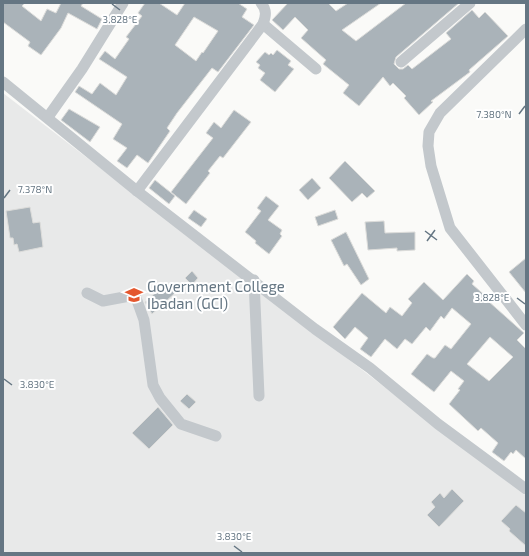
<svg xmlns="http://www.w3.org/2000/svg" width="529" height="556" font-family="'Exo 2',sans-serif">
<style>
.built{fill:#e8e9e9}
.building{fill:#aab3b9;stroke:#dcdcda;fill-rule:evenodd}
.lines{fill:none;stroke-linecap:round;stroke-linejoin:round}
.street{stroke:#c3c8cc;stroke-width:11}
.ticks{fill:none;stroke:#657683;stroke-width:1.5}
.labels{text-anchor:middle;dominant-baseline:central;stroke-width:4;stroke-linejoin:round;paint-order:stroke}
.poi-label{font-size:15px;fill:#657683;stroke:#fff;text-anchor:start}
.ticks-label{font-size:10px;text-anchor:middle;fill:#657683;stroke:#fff;stroke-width:4;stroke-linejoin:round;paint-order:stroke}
</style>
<rect width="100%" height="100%" fill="#fafaf8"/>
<polygon class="built" points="3,93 526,496 526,553 3,553"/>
<g class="building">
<polygon points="3,3 25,3 22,6 41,21 47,9 56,13 61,3 83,3 81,6 102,19 97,29 68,13 61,28 41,55 28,46 30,42 3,22"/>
<path d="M145 3H159L177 15 185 3H238L247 9 242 17 254 25 218 72 212 68 177 113 167 128 170 131 148 163 137 155 127 168 117 161 127 148 113 139 122 124 75 92 79 86 92 94 100 83 116 95 127 77 99 59 105 51 115 59 129 39 126 37 142 16 138 13ZM194 17 218 31 203 53 202 52 196 61 175 45Z"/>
<polygon points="288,3 328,3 336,11 348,3 381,3 342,30 356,41 406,3 459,3 396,57 394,64 399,69 403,69 408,65 412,69 451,39 446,33 472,10 479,18 485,12 508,36 469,70 470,72 431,101 433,102 419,115 404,98 406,96 393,83 390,86 383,77 359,106 343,93 349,85 323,64 326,60 301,38 308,30 295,17 283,30 272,20"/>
<polygon points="277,50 291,61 288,65 294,69 275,92 260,80 265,73 258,68 260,65 256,62 265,52 269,55 271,53 273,55"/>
<polygon points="69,109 100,127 90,142 61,120"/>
<polygon points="234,110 251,122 223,158 220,156 208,171 210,173 186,204 171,192 213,138 206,133 214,122 221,128"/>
<polygon points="345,161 375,191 367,198 362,193 352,202 329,178"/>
<polygon points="312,178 321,188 308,200 299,190"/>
<polygon points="155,180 175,196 169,204 149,188"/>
<polygon points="266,196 279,206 268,220 282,230 280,234 282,236 269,254 255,243 256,241 245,232 261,211 257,208"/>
<polygon points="30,207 33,223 40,222 43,247 19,252 17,244 14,245 13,238 10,238 6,211"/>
<polygon points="194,210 207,219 201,227 188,218"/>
<polygon points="335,210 338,219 318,226 315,217"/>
<polygon points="384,221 385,233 415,232 415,250 397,251 397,248 368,250 365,222"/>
<polygon points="346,232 369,279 361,285 347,264 344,266 331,240"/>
<polygon points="526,258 526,293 509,272"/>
<polygon points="192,271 198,278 192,285 185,278"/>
<path d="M467 274 474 281 472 284 489 299 487 300 524 333 517 340 526 349V459L516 450 513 454 511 452 504 461 492 452 498 443 481 428 478 431 449 404 460 390 458 389 464 381 451 371 434 392 411 374 427 354 433 358H435L445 345 451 349 471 324 452 308 444 319 441 316 430 331 426 327 412 344 405 339 397 349 385 339 371 357 360 349 368 338 355 327 345 339 333 327 362 293 386 313 390 307 402 316 412 303 408 299 424 282 443 300ZM490 337 513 357 489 381 467 364Z"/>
<polygon points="167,283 175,293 152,314 145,302"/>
<polygon points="187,394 196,402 189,409 180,401"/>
<polygon points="158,407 173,425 149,449 132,433"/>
<polygon points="452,489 464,501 439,527 427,515 435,507 431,502 440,493 444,498"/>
<polygon points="516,505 526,513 526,546 509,531 510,529 501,521"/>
</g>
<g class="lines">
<g class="street">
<polyline points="263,24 316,69"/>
<polyline points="526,29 440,113 429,132 428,146 431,166 450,228 526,325"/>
<polyline points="401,62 470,3"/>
<polyline points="3,82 137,191 315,329 370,368 438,424 526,489"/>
<polyline points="48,117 82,69 123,3"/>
<path d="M137 191 263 24C266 16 267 10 261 3"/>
<polyline points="254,280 259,396"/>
<polyline points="87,293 103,301 135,295 144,320 153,385 160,398 181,424 216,436"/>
</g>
</g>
<path class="ticks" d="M112 4 120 10M519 114 525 106M4 198 10 190M425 231 437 240M427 241 435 230M517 298 525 304M4 379 12 385M234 546 242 552"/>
<defs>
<g id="school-bare" transform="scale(1.38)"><path d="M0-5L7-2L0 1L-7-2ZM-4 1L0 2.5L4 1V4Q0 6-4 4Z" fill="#e4572e" stroke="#fff" stroke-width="2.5" paint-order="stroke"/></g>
</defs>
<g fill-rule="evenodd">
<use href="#school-bare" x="134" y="295"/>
</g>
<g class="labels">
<g class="poi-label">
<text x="147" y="286">Government College<tspan x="147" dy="17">Ibadan (GCI)</tspan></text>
</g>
</g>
<g class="ticks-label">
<text x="120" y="23">3.828°E</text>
<text x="494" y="118">7.380°N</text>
<text x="35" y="193">7.378°N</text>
<text x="492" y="301">3.828°E</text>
<text x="37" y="388">3.830°E</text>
<text x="234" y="540">3.830°E</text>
</g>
<rect width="529" height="556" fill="none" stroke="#657683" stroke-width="8"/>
</svg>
